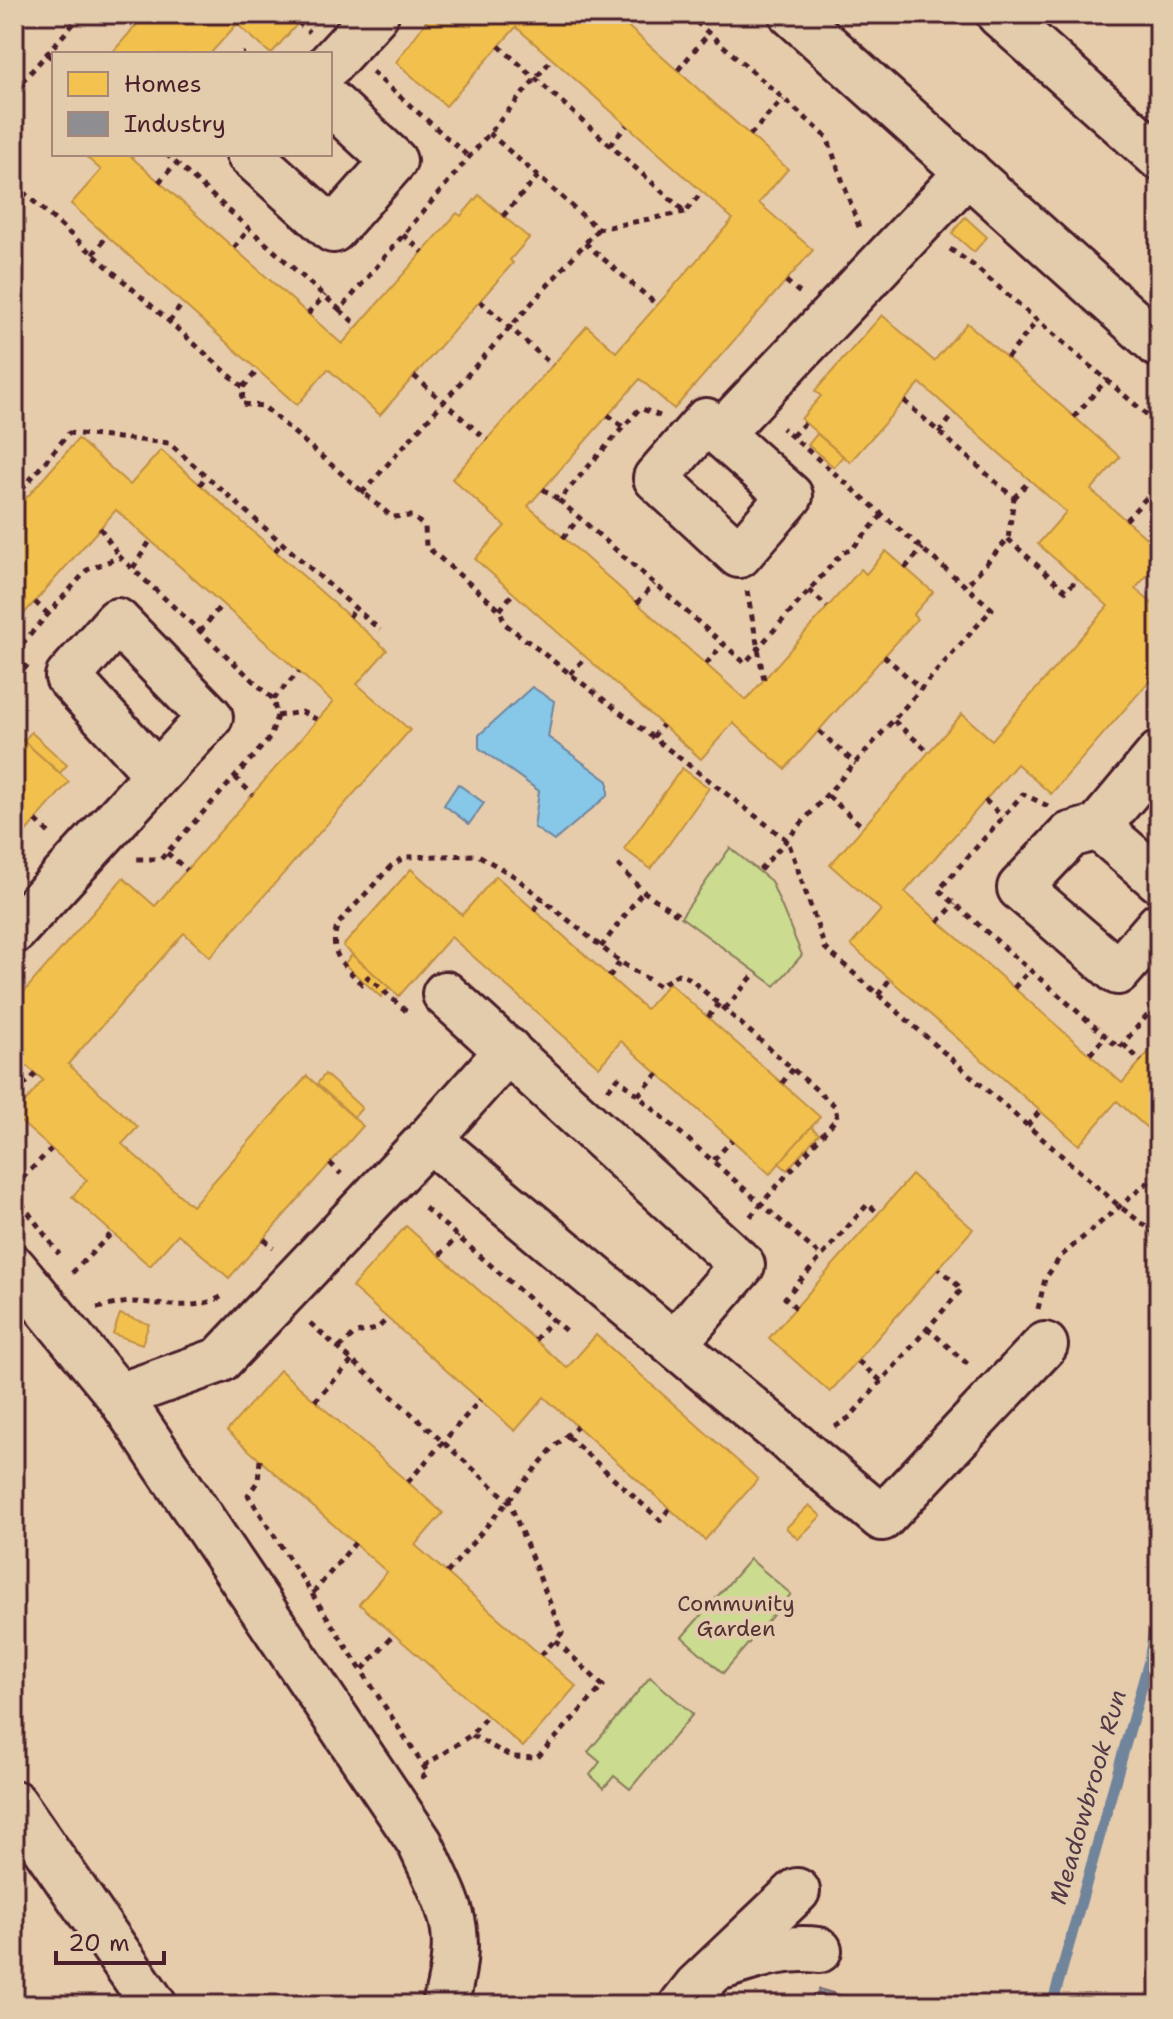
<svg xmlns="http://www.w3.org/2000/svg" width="1173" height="2019" font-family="'Shantell Sans',sans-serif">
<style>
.green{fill:#cbdb8f;stroke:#8a7d5d;stroke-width:2}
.water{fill:#87c7e7;stroke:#6f849c;stroke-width:2}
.homes{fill:#f2c14e;stroke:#c09044;stroke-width:2}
.industry{fill:#8d8d92;stroke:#796c73;stroke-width:2}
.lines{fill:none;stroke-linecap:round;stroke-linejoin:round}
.stream{stroke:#6f849c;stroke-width:11}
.minor-casing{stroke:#4a1f2b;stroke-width:50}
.major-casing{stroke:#4a1f2b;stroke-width:50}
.path{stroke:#4a1f2b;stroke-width:5;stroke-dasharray:6 6;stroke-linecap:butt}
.minor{stroke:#e3ccac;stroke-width:44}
.major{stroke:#e3ccac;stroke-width:44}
.labels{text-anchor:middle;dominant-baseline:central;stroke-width:8;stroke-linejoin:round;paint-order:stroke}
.park-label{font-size:22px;fill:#573235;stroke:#e3ccac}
.water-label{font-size:24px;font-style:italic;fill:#533847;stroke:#e3ccac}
</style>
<rect width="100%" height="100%" fill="#e7ccab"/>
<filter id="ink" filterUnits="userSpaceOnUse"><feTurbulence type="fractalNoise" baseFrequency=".0125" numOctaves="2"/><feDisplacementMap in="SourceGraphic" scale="16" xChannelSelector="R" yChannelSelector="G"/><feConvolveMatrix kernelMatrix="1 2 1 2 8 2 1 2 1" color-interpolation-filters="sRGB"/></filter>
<g filter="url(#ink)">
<g class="green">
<polygon points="730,848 771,881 802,955 775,986 681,917"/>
<polygon points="750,1559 791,1594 723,1673 682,1637"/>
<polygon points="650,1677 693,1714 630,1789 614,1776 604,1788 590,1775 600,1762 588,1752"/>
</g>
<g class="water">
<polygon points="532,687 554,701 548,737 608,781 608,795 554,841 534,827 539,791 479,748 479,735"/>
<polygon points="458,784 484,803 469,824 444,805"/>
</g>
<g class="homes">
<polygon points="146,14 306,14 271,54 237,24 210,54 111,54"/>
<polygon points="432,14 614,14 788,169 759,203 813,250 674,409 640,379 528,506 746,700 861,569 866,574 886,551 933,592 913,615 917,619 785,769 733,723 701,759 475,559 505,526 452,479 587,326 616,352 733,219 516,27 446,106 396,62"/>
<polygon points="83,154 128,154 342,344 457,213 461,216 479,195 529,238 510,260 513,263 380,415 328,369 297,405 71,204 101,170"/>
<polygon points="965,217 987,237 974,252 952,233"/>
<polygon points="882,315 934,361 967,323 1120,457 1091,490 1159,549 1159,562 1135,589 1159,609 1159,670 1051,794 1017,764 905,892 1122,1083 1159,1040 1159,1139 1117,1101 1079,1145 851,945 881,910 830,865 962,714 992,740 1108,606 1038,544 1066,512 920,383 850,462 801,419 821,396 815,391"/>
<polygon points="817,434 843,456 834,467 808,445"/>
<polygon points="78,439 130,485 161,450 387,650 357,684 410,730 210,957 184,933 68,1064 138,1127 122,1144 192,1206 307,1076 363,1126 229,1278 178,1234 150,1266 72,1197 87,1180 14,1116 43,1080 14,1055 14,1003 123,878 155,906 333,702 116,510 14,625 14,512"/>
<polygon points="14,732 69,782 14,845"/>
<polygon points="31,732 67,765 60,773 24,741"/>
<polygon points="682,768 709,788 651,869 624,849"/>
<polygon points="411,869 462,915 496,876 646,1009 669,983 820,1117 770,1174 621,1041 599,1067 451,937 399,996 343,946"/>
<polygon points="352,955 389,987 381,997 344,964"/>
<polygon points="325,1074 362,1108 354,1117 317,1084"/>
<polygon points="811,1127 819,1134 787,1170 779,1163"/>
<polygon points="912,1175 973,1229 830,1392 769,1338"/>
<polygon points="406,1226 567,1368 596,1335 758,1479 705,1540 544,1397 515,1431 352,1287"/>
<polygon points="120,1314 149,1324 142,1344 113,1334"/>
<polygon points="280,1370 443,1513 415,1545 576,1686 523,1747 359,1604 387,1572 227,1431"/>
<polygon points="809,1505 821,1516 798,1539 786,1528"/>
</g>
<polygon class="industry" points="819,1989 857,2000 855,2005 814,2005"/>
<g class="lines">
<polyline class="stream" points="1052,2005 1149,1661 1159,1600"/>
<g class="minor-casing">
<g id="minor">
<polyline points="792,14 1159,345"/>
<polyline points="999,14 1159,157"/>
<polyline points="330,64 376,14"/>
<polyline points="249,154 333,230 394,161 330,102"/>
<polygon points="706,421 790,496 739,555 656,478"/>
<polyline points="721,433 968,172"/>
<polyline points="1159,754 1098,827 1070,835 1020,888 1118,972 1159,925"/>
<polyline points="1098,827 1159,880"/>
<polyline points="14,931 210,717 117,621 68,677 157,774"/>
<polyline points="445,994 742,1265 675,1343"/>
<polyline points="429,1139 508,1050"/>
<path d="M14 1268 119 1396 420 1843C452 1913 466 1927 445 2005"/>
<polyline points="119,1396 220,1360 429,1139 882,1518 1045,1345"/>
<path d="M725 1966C758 1955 785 1946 819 1950"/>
<polyline points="682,2005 697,1986 797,1891"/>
</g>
</g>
<g class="major-casing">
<polyline id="major" points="14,1803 154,2005"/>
</g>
<g class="path">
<polyline points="687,14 827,137 860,230"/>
<polyline points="298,22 309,32"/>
<polyline points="499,46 685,212 702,192"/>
<polyline points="47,54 54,60"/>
<polyline points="242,54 245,54"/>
<polyline points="678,70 709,33"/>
<polyline points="372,72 469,157"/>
<polyline points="14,91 82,14"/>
<polyline points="489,133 598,229 685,212"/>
<polyline points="750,135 783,99"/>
<polyline points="610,145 627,125"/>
<polyline points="166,154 340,310 552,59"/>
<polyline points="159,182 176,163"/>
<polyline points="14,184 243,387 242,404 263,406 392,517 412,516 425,527 426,546 500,610 505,624 788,841 825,948 1119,1206 1159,1236"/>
<polyline points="503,216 538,176"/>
<polyline points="403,235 423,252"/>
<polyline points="585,243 657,305"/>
<polyline points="234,248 249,229"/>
<polyline points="950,249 973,265 1159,425"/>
<polyline points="93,254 107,236"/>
<polyline points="786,281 800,293"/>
<polyline points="480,301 552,365"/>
<polyline points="340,310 358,326"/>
<polyline points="308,314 325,295"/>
<polyline points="169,322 183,303"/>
<polyline points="1007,358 1037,321"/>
<polyline points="414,376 487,440"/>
<polyline points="243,387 258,370"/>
<polyline points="904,401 1014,498 1008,539 966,586"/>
<polyline points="608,415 623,427"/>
<polyline points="660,416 640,408 559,500 745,663 842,553 852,549 883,514"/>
<polyline points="1074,417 1107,379"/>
<polyline points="939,433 954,414"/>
<polyline points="792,436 805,423"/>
<polyline points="200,485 206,475"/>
<polyline points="543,489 559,500"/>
<polyline points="362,493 598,229"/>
<polyline points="1014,498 1030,480"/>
<polyline points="14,499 69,433 169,443 380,630"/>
<polyline points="1126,520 1159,484"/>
<polyline points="100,528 120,557"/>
<polyline points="563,538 579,518"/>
<polyline points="1008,539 1066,591 1077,579"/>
<polyline points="275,551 282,542"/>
<polyline points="133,568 150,541"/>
<polyline points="905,568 923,548"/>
<polyline points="809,590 827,607"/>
<polyline points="747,591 764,680"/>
<polyline points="35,602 48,614"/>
<polyline points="637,603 654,584"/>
<polyline points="500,610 513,593"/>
<polyline points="349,617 356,608"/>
<polyline points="200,632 222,604"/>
<polyline points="14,653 87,570 120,557 273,699 277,716 270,738 161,859 133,859"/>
<polyline points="884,656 921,689"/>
<polyline points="14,657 32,672"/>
<polyline points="706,664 723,644"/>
<polyline points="570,674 586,657"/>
<polyline points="273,699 299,672"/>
<polyline points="277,716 302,712 318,720"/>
<polyline points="894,721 929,752"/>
<polyline points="819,731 856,764"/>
<polyline points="653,737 663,725"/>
<polyline points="235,777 253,795"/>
<polyline points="828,796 863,827"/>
<polyline points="985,800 1003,817"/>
<polyline points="1048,806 1023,794 939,890 1119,1048 1159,1002"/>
<polyline points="36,820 50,834"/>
<polyline points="167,853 187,870"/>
<polyline points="618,865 643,891 681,917"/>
<polyline points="760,870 992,609 782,428"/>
<polyline points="534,910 543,899"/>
<polyline points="938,922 955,904"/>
<polyline points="601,947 643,891"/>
<polyline points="609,977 620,962"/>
<polyline points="14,980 24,969"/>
<polyline points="1014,988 1030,970"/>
<polyline points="878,995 890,979"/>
<polyline points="14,1002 14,1003"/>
<polyline points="725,1009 756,972"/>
<path d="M406 1011 368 977 362 984C343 965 327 953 338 924L391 866 405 857 478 855 514 876 620 962 659 986 678 974 689 978 835 1106 837 1118 748 1219"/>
<polyline points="708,1017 719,1004"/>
<polyline points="1123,1044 1141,1061"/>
<polyline points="1090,1054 1106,1036"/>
<polyline points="782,1083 793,1069"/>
<polyline points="608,1090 618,1078 822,1257"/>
<polyline points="14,1094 36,1074"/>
<polyline points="638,1095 658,1074"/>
<polyline points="1027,1126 1040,1111"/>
<polyline points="714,1160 732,1140"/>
<polyline points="330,1163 341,1174"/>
<polyline points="14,1187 51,1149"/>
<polyline points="14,1193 59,1254"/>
<polyline points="425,1208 566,1331"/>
<polyline points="264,1239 273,1248"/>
<polyline points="440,1255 458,1236"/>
<polyline points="72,1273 112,1233"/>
<path d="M97 1308C108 1306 119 1303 130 1302 160 1302 192 1312 221 1297"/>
<polyline points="796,1308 785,1298 868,1204 878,1213"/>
<polyline points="1038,1309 1045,1279 1061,1256 1159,1173"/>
<polyline points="310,1323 509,1501 562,1633 555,1640 603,1686 537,1758 512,1757 471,1735"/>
<polyline points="927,1328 971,1367"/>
<polyline points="535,1340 553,1318"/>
<polyline points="339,1348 356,1333 377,1329 388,1318"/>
<polyline points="858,1361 881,1381"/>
<polyline points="315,1401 352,1361"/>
<polyline points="835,1427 850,1417 962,1289 939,1269"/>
<polyline points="568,1437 660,1520 670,1508"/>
<polyline points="260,1460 258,1481 248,1495 428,1773 421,1778"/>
<polyline points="408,1482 480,1400"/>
<polyline points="447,1573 552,1449 577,1426"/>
<polyline points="313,1593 355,1543"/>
<polyline points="541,1655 555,1640"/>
<polyline points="363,1669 394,1634"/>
<polyline points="424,1766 471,1735 487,1716"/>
</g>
<use href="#minor" class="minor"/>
<use href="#major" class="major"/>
</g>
</g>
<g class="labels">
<g class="park-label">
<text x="736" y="1603">Community<tspan x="736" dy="25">Garden</tspan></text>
</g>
<g class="water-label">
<text transform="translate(1088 1797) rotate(-74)">Meadowbrook Run</text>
</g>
</g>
<rect width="1173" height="2019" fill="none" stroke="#e3ccac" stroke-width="48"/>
<rect x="24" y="24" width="1125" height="1971" fill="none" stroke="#4a1f2b" stroke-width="3" filter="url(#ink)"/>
<rect x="52" y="52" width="280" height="104" fill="#e3ccac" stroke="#a68778" stroke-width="2"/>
<rect x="68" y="72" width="40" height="24" fill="#f2c14e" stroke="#a68778" stroke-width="2"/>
<text x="124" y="92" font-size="24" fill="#4a1f2b">Homes</text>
<rect x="68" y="112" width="40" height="24" fill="#8d8d92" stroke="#a68778" stroke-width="2"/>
<text x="124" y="132" font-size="24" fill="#4a1f2b">Industry</text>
<path d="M56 1951v12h108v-12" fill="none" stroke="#4a1f2b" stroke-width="4"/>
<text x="68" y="1951" font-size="24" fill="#4a1f2b" stroke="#e3ccac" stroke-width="6" paint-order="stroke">20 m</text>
</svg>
